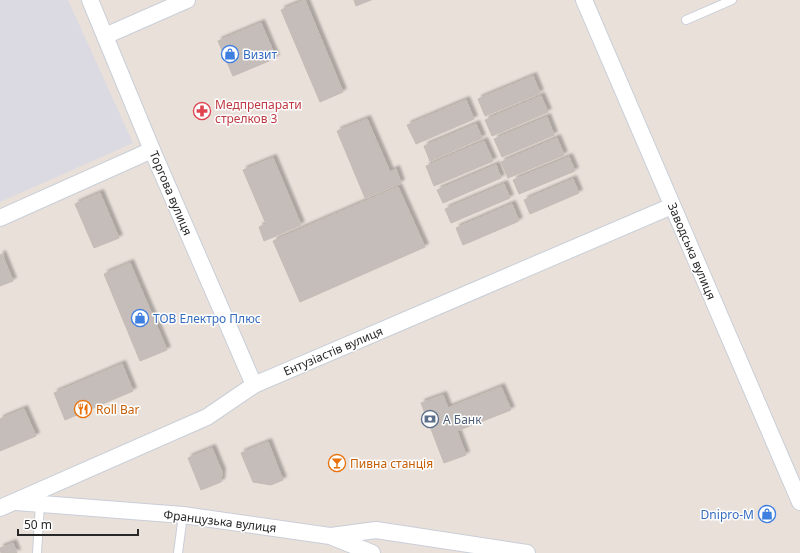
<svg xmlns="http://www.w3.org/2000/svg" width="800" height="553" font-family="'Noto Sans',sans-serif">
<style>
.industrial{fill:#dbdae2}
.building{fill:#c4bdba;stroke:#c4bcb4;filter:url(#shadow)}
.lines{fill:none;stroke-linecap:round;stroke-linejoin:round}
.service-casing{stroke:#c9ced8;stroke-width:10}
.minor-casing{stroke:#c9ced8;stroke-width:18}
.service{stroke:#fff;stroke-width:8}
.minor{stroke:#fff;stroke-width:16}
.labels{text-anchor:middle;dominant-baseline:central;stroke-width:3;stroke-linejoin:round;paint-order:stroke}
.shop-label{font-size:12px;fill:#366cbe;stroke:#fff;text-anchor:start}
.health-label{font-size:12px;fill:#be3a42;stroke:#fff;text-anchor:start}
.street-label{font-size:12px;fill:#282828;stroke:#fff}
.food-label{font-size:12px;fill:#c56008;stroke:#fff;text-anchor:start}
.service-label{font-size:12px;fill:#4e5e75;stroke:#fff;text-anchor:start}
</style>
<defs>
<filter id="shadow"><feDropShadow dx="3.5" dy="-3.5" stdDeviation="1" flood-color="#0004"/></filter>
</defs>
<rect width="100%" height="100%" fill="#e9e0da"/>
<polygon class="industrial" points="0,0 68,0 133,143 0,202"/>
<g class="building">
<polygon points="305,0 343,92 320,102 281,10"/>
<polygon points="354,0 371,0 356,6"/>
<polygon points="261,23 276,58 233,76 218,41"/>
<polygon points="533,76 540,93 485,116 478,99"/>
<polygon points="541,96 548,112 492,136 485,120"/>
<polygon points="466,100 474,119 416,144 407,125"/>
<polygon points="547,117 554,135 502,157 494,139"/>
<polygon points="367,119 390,172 396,169 401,183 365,198 337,131"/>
<polygon points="476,124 482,138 430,161 424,146"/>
<polygon points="557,138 564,155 508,178 501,162"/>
<polygon points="484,141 493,161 434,186 426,166"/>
<polygon points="569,157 575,171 519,194 513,180"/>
<polygon points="273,158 301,225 264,241 259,227 266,224 243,170"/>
<polygon points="496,165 501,178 443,203 437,190"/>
<polygon points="573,179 579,193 530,214 524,200"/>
<polygon points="504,184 510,198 451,223 445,209"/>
<polygon points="398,187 425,247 300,302 273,241"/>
<polygon points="100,193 119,238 94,248 75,204"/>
<polygon points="512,204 519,221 463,245 456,228"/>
<polygon points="2,254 13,281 0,286 0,255"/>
<polygon points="130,263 167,350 140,361 104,274"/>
<polygon points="122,364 133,391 65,420 54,393"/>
<polygon points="501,387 511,410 457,431 466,455 444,463 421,403 443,395 448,408"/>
<polygon points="24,409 36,436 0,451 0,419"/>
<polygon points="268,442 283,480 271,485 253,482 241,453"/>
<polygon points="212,448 222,472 221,482 201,490 188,458"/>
<polygon points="13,543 17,553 1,553 0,548"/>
</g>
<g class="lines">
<g class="service-casing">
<g id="service">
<polyline points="686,20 732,0"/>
<polyline points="37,553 40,504"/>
<polyline points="178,553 183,515"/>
</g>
</g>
<g class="minor-casing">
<g id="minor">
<polyline points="90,0 152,150 254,385"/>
<polyline points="584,0 800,502"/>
<polyline points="105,36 187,0"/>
<polyline points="0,218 152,150"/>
<polyline points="16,502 183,515 330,536 372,553"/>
<polyline points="0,508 207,417 254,385 672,206"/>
<polyline points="331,536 376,530 527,553"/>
</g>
</g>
<use href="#service" class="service"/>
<use href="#minor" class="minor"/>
</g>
<defs>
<g id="shop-ring" transform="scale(0.9)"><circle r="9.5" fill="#fff" stroke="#3f7fe0" stroke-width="1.5"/><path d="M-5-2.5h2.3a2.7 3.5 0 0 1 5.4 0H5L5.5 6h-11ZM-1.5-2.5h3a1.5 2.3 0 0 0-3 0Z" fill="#3f7fe0"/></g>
<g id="pharmacy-ring" transform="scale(0.9)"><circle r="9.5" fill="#fff" stroke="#e0444e" stroke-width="1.5"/><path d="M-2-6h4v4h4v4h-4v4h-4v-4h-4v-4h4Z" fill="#e0444e"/></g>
<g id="restaurant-ring" transform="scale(0.9)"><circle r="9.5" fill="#fff" stroke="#e8710a" stroke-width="1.5"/><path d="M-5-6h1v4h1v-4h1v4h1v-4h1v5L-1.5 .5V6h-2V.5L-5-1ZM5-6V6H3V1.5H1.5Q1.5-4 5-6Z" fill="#e8710a"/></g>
<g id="bank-ring" transform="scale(0.9)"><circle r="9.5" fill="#fff" stroke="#5c6f8a" stroke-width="1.5"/><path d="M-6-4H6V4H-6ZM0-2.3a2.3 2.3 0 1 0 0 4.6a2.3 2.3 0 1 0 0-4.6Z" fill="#5c6f8a"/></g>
<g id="bar-ring" transform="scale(0.9)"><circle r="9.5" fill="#fff" stroke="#e8710a" stroke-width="1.5"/><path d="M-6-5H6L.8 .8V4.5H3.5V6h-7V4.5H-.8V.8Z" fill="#e8710a"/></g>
</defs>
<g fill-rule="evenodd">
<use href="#shop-ring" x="230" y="54"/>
<use href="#pharmacy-ring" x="202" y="111"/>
<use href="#shop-ring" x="140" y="318"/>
<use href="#restaurant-ring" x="83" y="409"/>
<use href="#bank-ring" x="430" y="419"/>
<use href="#bar-ring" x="337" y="463"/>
<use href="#shop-ring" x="767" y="514"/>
</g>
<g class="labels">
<g class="shop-label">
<text x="243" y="54">Визит</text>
<text x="153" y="318">ТОВ Електро Плюс</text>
<text x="754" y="514" text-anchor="end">Dnipro-M</text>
</g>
<g class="health-label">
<text x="215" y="104">Медпрепарати<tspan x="215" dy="14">стрелков 3</tspan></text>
</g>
<g class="street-label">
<text transform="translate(171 193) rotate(67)">Торгова вулиця</text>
<text transform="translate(692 251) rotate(67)">Заводська вулиця</text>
<text transform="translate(333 351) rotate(-23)">Ентузіастів вулиця</text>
<text transform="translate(220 521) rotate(7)">Французька вулиця</text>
</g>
<g class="food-label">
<text x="96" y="409">Roll Bar</text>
<text x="350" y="463">Пивна станція</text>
</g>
<g class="service-label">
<text x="443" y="419">А Банк</text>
</g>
</g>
<path d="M18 529v6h120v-6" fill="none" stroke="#282828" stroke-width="2"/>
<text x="24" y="529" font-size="12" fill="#282828" stroke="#ffffff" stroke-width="3" paint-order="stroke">50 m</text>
</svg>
